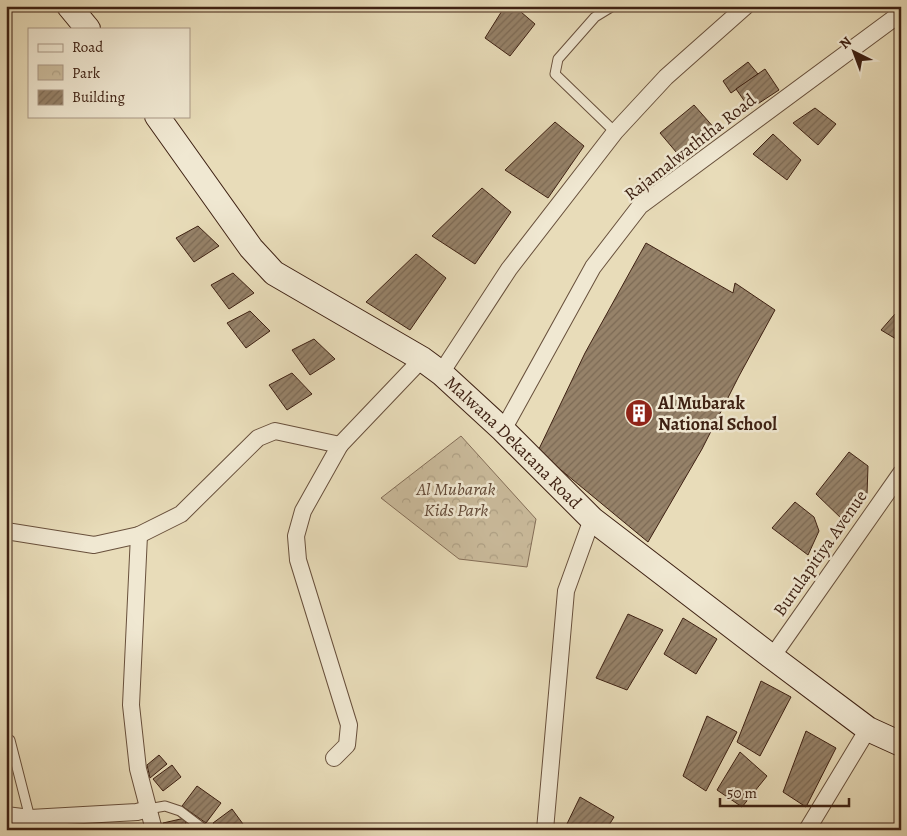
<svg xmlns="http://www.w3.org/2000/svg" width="907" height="836" font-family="Alegreya,serif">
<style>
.park{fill:url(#park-crowns);stroke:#846e58}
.building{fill:url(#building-hatch);stroke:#3e2113}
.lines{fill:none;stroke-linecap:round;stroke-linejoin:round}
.lane-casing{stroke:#68503c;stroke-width:11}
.street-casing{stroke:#68503c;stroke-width:18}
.secondary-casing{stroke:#3e2113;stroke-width:26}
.lane{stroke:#f0e8d2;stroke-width:9}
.street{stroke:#f0e8d2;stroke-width:16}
.secondary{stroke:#f0e8d2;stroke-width:24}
.labels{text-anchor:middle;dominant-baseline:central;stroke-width:5;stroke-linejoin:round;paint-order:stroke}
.street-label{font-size:18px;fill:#3e2113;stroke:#f0e8d2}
.poi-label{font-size:18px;font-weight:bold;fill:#3e2113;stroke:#f0e8d2;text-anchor:start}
.park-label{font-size:18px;font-style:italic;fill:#614836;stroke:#f0e8d2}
</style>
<defs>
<pattern id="park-crowns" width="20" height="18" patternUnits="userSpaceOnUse" patternTransform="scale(1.25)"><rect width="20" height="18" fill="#cbbc9d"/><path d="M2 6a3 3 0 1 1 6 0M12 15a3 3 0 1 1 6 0" fill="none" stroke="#afa186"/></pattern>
<pattern id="building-hatch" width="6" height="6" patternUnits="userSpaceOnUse" patternTransform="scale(1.25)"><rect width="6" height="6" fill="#968269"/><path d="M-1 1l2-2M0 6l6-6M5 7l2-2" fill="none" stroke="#7c6a55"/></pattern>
</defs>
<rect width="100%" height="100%" fill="#e8dcb9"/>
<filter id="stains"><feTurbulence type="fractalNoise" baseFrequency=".004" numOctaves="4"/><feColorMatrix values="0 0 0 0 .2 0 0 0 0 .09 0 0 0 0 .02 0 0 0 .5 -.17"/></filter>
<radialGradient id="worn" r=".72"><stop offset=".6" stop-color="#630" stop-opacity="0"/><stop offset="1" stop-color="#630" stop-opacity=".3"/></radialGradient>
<polygon class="park" points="461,436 536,519 527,567 459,559 381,498"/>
<g class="building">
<polygon points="505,6 514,6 535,24 510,56 485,38"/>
<polygon points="748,62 758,74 731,93 723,81"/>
<polygon points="765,69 779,90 750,109 736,89"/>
<polygon points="694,105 716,130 682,159 660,133"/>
<polygon points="815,108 836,124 818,145 793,123"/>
<polygon points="555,122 584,146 548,198 505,170"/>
<polygon points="773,134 801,160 787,180 753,154"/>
<polygon points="482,188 511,212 475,264 432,236"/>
<polygon points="198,226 219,246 194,262 176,238"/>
<polygon points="646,243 733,293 735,283 775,310 739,376 702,449 648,542 538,451 585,353"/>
<polygon points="416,254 446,278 410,330 366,302"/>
<polygon points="233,273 254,293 229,309 211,285"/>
<polygon points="250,311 270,331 246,348 227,323"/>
<polygon points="895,314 901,317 901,342 881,330"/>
<polygon points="314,339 335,359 310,375 292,350"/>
<polygon points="292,373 312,394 287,410 269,385"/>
<polygon points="849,452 868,466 867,495 843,520 816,494"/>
<polygon points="795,502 814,517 819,531 808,555 772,528"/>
<polygon points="628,614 663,630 627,690 596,678"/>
<polygon points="683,618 717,639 696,674 664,654"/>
<polygon points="761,681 791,697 760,756 737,742"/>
<polygon points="707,716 737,732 706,791 683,776"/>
<polygon points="806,731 836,748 806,807 783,792"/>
<polygon points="740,752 767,776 742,807 717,790"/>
<polygon points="159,755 167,764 150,778 147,765"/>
<polygon points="172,765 181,777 163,791 153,779"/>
<polygon points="197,786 221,803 206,823 182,806"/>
<polygon points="580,797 614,817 606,830 564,830"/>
<polygon points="232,809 243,824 235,830 218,830 213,823"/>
<polygon points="185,818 187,830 164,830 163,823"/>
</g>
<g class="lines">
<g class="lane-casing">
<g id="lane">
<polyline points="613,6 595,17 558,59 555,74 615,132"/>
<polyline points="10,740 30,818"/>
<polyline points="148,809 165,806 180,811 205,830"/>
</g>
</g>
<g class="street-casing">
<g id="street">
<polyline points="441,373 509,269 615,132 666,77 746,6"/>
<polyline points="503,430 593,267 640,206 901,13"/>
<polyline points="6,531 94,545 139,535 181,514 258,438 275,431 340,445 422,359"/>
<polyline points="139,535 131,705 138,769 154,830"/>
<polyline points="772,657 901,473"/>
<polyline points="334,758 347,745 349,725 298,560 296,536 303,511 340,445"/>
<polyline points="6,815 30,818 137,812 148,809"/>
<polyline points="545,830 566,591 592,519"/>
<polyline points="807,830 868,729"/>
</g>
</g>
<g class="secondary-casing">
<g id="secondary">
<polyline points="69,6 88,29"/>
<path id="s1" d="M157 116 251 248 274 273 422 359 441 373 503 430 592 519 772 657 868 729 901 744"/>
</g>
</g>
<use href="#lane" class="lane"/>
<use href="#street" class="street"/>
<use href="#secondary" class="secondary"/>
</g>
<defs>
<g id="building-disc" transform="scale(1.4375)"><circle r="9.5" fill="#8f2418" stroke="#f0e8d2"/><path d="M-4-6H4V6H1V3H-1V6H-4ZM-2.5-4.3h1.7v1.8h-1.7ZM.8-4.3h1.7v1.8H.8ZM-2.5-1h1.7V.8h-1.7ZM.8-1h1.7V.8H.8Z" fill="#fff"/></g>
</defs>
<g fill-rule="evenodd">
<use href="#building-disc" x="639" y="413"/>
</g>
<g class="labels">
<g class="street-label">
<text transform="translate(690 147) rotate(-38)">Rajamalwaththa Road</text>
<text stroke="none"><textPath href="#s1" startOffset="491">Malwana Dekatana Road</textPath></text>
<text transform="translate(820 553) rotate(-55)">Burulapitiya Avenue</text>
</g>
<g class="poi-label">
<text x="658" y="403">Al Mubarak<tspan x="658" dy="21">National School</tspan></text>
</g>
<g class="park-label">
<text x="456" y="489">Al Mubarak<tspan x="456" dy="21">Kids Park</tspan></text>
</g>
</g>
<rect width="907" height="836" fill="none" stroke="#e8dcb9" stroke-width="25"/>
<rect x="8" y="8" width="892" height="821" fill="none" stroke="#3e2113" stroke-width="2.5"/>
<rect x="12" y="12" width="882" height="811" fill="none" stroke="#3e2113"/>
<rect x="28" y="28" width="162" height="90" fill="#f0e8d2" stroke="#a99886"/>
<rect x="38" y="44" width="25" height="8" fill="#f0e8d2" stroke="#a99886"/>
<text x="72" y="52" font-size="15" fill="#3e2113">Road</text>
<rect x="38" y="65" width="25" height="15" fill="url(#park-crowns)" stroke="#a99886"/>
<text x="72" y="78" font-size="15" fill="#3e2113">Park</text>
<rect x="38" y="90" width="25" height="15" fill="url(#building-hatch)" stroke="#a99886"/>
<text x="72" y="102" font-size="15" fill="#3e2113">Building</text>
<g transform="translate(854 52) rotate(318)" stroke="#f0e8d2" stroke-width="4" paint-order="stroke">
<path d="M0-4L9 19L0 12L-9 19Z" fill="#3e2113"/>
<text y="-8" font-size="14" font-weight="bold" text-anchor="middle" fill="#3e2113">N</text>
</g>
<path d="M720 798v8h129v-8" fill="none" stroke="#3e2113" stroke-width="2.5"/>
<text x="727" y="798" font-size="15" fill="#3e2113" stroke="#f0e8d2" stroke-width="4" paint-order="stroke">50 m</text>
<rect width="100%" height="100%" filter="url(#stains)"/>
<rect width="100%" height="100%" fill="url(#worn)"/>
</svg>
